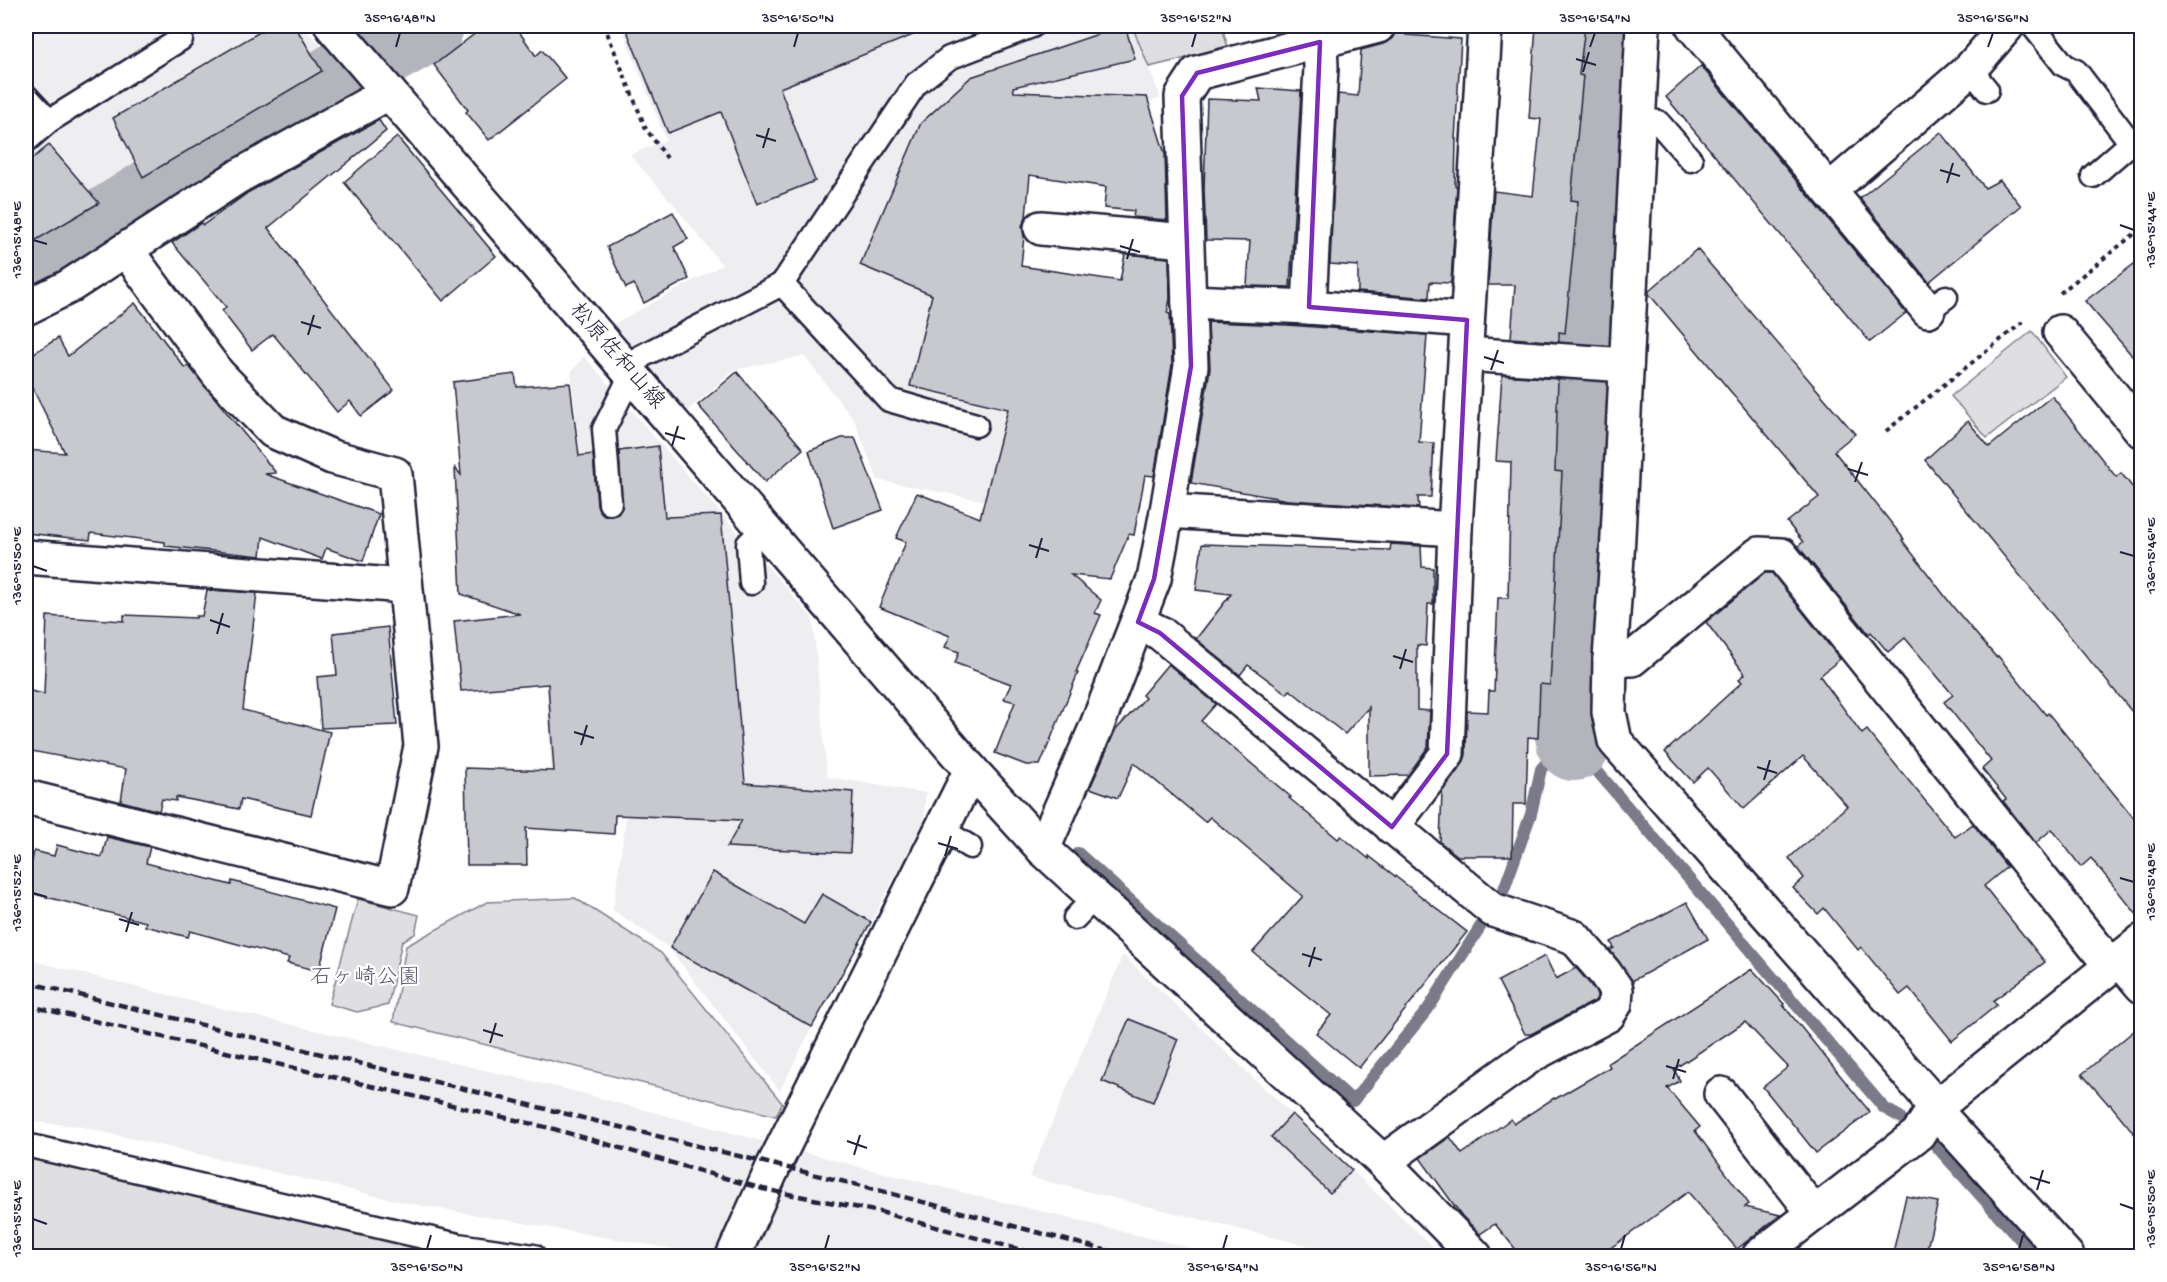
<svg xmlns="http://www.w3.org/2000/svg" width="2167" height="1282" font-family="'Gochi Hand','Klee One',sans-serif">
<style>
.built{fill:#eeeef1}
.green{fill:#dfdfe2;stroke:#80808e;stroke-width:1.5}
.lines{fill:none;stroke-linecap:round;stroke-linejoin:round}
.stream{stroke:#7a7a88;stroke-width:12}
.river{stroke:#b4b4bc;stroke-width:74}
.building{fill:#c8c8cf;stroke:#22223b;stroke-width:1.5}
.lane-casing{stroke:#22223b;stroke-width:27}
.street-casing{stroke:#22223b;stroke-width:38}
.path{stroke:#22223b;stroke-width:4;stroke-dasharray:4.5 4.5;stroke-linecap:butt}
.lane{stroke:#fff;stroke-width:22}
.street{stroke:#fff;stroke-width:33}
.rail{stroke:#22223b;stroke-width:4.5;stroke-dasharray:9 4.5;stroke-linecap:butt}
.marked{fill:none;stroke:#7b2cbf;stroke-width:4.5;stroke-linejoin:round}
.ticks{fill:none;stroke:#22223b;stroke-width:2}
.labels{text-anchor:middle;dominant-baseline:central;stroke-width:4.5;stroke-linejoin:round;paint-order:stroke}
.street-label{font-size:22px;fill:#22223b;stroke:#fff}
.park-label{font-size:22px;fill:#5b5b6d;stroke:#fff}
.neatline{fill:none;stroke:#22223b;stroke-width:2}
.ticks-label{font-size:15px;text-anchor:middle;fill:#22223b}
</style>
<rect width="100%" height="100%" fill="#fff"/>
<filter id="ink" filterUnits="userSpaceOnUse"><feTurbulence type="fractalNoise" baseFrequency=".0167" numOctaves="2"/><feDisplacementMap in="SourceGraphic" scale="12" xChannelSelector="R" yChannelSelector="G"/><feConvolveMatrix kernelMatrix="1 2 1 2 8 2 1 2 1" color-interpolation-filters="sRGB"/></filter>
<g filter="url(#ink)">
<g class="built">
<polygon points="26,26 303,26 339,66 140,186 26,260"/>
<polygon points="621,26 1132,26 1161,98 995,154 931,305 1092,339 1052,514 878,480 854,420 804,356 734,370 686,412 614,324 722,265 674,205 630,155 666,140"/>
<polygon points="584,356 813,619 827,777 926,793 923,823 871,922 812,1027 780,1091 668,947 613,910 632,774 551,769 536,513 586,511 571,372"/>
<polygon points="1123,955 1443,1256 1349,1256 1029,1177"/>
<polygon points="26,959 195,1002 573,1091 868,1169 1223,1256 714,1256 407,1203 78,1126 26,1121"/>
</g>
<g class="green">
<polygon points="1132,26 1222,26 1228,48 1149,67"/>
<polygon points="2032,331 2066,377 1987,438 1951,396"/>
<polygon points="575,898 661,953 782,1103 776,1116 393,1022 406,946 487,902"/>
<polygon points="358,899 419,915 415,934 402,941 388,1005 357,1012 329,1004"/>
<polygon points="26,1154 326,1226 458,1253 458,1256 26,1256"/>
</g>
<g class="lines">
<g class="stream">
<polyline points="1078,853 1353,1101 1428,1009 1482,924"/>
<polyline points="1503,892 1531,814 1541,769 1555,753 1574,744 1884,1108 1900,1117"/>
<polyline points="1936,1146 2035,1256"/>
</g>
<g class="river">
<polyline points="382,51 427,26"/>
<polyline points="26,272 82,239 349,72"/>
<polyline points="1574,744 1570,727 1568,702 1606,26"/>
</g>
</g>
<g class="building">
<polygon points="270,26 295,26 322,71 143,177 113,118"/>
<polygon points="485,26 515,26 536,56 542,50 566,79 489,140 466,112 468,110 434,65"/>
<polygon points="625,26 933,26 933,27 780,88 815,181 757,204 721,112 668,133"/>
<polygon points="1122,26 1125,26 1135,59 1013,87 1014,92 1147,97 1165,154 1167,220 1133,217 1134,211 1104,208 1106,187 1030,175 1026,217 1022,226 1024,236 1021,266 1120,281 1125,254 1169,258 1170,299 1167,313 1170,314 1172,365 1154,476 1145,475 1134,535 1129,534 1110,579 1071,575 1101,600 1095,613 1101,615 1076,672 1078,673 1040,765 1026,765 995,753 1015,702 1004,699 1011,684 955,663 959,652 945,647 950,636 879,607 906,542 896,538 917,493 980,518 1008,409 910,386 932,295 860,265 921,123 971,77"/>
<polygon points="1396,26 1405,26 1406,35 1461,39 1455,139 1456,139 1455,186 1457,186 1451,283 1430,282 1429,298 1358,292 1358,266 1330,264 1338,94 1358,96 1361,50 1383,44 1391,40 1396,32"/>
<polygon points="1536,26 1585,26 1579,75 1583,76 1571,200 1578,201 1565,333 1559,332 1559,342 1511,338 1515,285 1488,285 1494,191 1533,196 1541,119 1529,118"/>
<polygon points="1701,66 1906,313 1870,342 1666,97"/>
<polygon points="1258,88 1301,91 1290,287 1247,286 1250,241 1206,240 1204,189 1207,99 1261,101"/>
<polygon points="379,120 386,131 268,228 394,390 361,416 350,401 337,412 273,334 252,350 222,311 226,307 172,243 201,223 203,225 249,192"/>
<polygon points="1941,132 1985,188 2000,180 2021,206 1929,282 1860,198"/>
<polygon points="397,137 496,256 443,301 344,182"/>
<polygon points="49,145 99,203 26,246 26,164"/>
<polygon points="673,212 688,239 674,247 689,279 644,303 634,284 626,288 607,247"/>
<polygon points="1697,249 1855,434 1834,451 1904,539 1902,540 1954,608 1996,657 1998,656 2046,715 2048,713 2142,828 2142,921 2091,858 2081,867 2052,829 2036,843 2003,801 2006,799 1982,769 1991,761 1944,702 1953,695 1905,638 1888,652 1871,632 1869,634 1798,546 1803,542 1787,522 1819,497 1649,294 1649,291"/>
<polygon points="2142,258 2142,367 2085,301"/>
<polygon points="135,303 185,368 188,365 276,473 265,474 379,514 363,561 326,548 322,559 263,537 261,556 165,546 165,542 91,533 90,540 26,533 26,450 65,453 26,375 26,358 58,338 68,356"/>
<polygon points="1208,322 1287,325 1427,335 1419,442 1434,443 1431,497 1418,497 1419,508 1288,500 1191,483 1210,369"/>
<polygon points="737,372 803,449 765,482 698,405"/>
<polygon points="515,374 517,387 570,383 579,456 593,454 597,504 599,510 604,515 612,516 618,514 622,508 619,451 658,446 665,517 721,515 745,783 853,792 850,853 727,847 742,820 615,815 614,834 526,828 527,865 467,865 465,768 554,771 548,684 461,691 454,621 520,614 461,594 455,468 461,475 453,382"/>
<polygon points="1502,375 1558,379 1555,471 1562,472 1550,685 1540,684 1538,738 1528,737 1526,804 1513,804 1512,856 1458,856 1440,842 1442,792 1462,765 1466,755 1467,711 1488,712 1489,691 1494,691 1498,598 1508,598 1511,462 1496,461"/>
<polygon points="2052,396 2116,477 2121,473 2142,499 2142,724 1925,460 1968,421 1989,447"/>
<polygon points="842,438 855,438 883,510 833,528 809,451"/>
<polygon points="1202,544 1390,550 1391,544 1421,546 1422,567 1433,568 1433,604 1428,604 1426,646 1417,645 1417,710 1430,711 1428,747 1408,775 1369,776 1369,707 1345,734 1290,690 1287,694 1248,665 1240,675 1196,639 1231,594 1196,590"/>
<polygon points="1765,573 1772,573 1840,659 1820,676 1862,734 1867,730 1955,837 1973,824 2007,867 1984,886 2045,962 1993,1001 1997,1005 1952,1041 1909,988 1900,995 1861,947 1858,950 1824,908 1818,914 1793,888 1804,878 1789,858 1847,806 1803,756 1744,809 1708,768 1693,782 1665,752 1742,682 1739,679 1745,674 1706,622"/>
<polygon points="207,590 257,593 243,710 330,732 311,815 241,799 239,809 176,797 176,801 162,799 159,811 121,801 126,769 26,750 26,690 44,694 47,616 124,621 124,615 196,618 196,616 202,616"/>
<polygon points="388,627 397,725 321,728 317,677 337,675 333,633"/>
<polygon points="1168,664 1216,704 1201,721 1291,797 1289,798 1338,839 1341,836 1369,859 1369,856 1467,932 1359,1068 1316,1033 1331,1015 1253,952 1303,896 1210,817 1205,822 1134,763 1118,798 1090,788 1115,731 1145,698 1142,695"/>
<polygon points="107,837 150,847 146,863 231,885 232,881 335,909 319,971 287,963 289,958 190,931 188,937 145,926 146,922 26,892 34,851 54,856 57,845 102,857"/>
<polygon points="713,872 804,924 822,894 871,922 812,1027 670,948"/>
<polygon points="1687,902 1708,939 1632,981 1610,950 1614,948 1611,942"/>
<polygon points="1545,956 1556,979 1576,968 1590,984 1597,994 1597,998 1595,1001 1531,1034 1525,1034 1498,981"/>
<polygon points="1752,969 1784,1004 1783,1005 1870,1112 1816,1153 1763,1087 1788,1067 1745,1022 1674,1069 1680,1081 1667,1088 1700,1127 1695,1131 1749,1204 1745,1207 1780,1215 1737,1249 1688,1192 1598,1257 1522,1257 1495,1224 1480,1234 1462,1216 1420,1158 1450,1137 1462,1154 1511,1119 1514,1124 1554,1098 1555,1099 1610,1067 1608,1063"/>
<polygon points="1129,1019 1178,1039 1153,1102 1102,1081"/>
<polygon points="2142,1024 2142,1143 2110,1104 2109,1105 2082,1074"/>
<polygon points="1292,1114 1352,1170 1330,1193 1271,1137"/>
<polygon points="1906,1196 1938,1202 1925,1257 1892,1257"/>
</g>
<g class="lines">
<g class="lane-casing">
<g id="lane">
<polyline points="2033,26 2064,65 2076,71 2131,143 2093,176"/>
<polyline points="1970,69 1987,90"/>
<polyline points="26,96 49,121"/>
<polyline points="1637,119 1658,122 1691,160"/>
<polyline points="26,141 49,121 181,39 182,26"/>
<polyline points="1928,310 1946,297"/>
<polyline points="976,425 889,400 782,284 916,84 949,58 1032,26"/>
<polyline points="610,503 604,429 640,357 782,284"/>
<polyline points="751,583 748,544 763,529"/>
<polyline points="941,829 970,847"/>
<polyline points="1075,918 1095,897"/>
<polyline points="26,1145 458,1245 534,1256"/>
</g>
</g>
<g class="street-casing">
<g id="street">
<polyline points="332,26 971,770 1043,849 1383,1162 1475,1256"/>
<polyline points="1643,26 1617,556 1610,659 1609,712 1615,741 1924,1092 1934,1109 2067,1256"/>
<polyline points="1693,26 1928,310"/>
<polyline points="1830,190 1970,69 2007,26"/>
<polyline points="1041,228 1186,241"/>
<polyline points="1189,302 1309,307 1467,320"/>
<polyline points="1309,307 1321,67 1320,42"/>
<polyline points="26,308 68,287 239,176 388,93"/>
<polyline points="2060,332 2142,431"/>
<polyline points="1466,354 1626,365"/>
<polyline points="1167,511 1455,529"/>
<polyline points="26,557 405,586"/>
<polyline points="1138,622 1160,633 1493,910 1574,937 1605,973 1616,989 1615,1004 1608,1015 1530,1056 1383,1162"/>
<polyline points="1610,659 1632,659 1759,554 1781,555 2111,966"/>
<polyline points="26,797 392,888 421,746 395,474 332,457 273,431 218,374 126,250"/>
<polyline points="1392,827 1447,754 1455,529 1485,26"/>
<polyline points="1043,849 1096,728 1154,579 1167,511 1191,366 1182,96 1197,73 1378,26"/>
<polyline points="2119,959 2142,986"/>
<polyline points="1721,1094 1814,1213"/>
<polyline points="733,1256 774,1165 971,770"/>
<polyline points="1759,1256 1918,1134 1934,1109 2142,941"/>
</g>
</g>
<g class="path">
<polyline points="602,26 606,30 646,129 667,158"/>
<polyline points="2060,293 2142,228"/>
<polyline points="1886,431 2023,322"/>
</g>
<use href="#lane" class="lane"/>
<use href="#street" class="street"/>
<g class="rail">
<polyline points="26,982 870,1188 1127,1256"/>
<polyline points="26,1005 554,1129 763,1189 880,1212 1044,1256"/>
</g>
</g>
</g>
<path class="marked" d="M1320 42 1309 307 1467 320 1447 754 1392 827 1160 633 1138 622 1154 579 1191 366 1182 96 1197 73Z"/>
<path class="ticks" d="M396 47 400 33M794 47 798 33M1192 47 1196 33M1590 47 1595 33M1988 47 1993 33M1576 59 1596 65M1583 72 1589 52M756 135 776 141M763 148 769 128M1940 170 1960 176M1947 183 1953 163M2120 225 2134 230M33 240 47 244M1120 246 1140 252M1127 259 1133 239M301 322 321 328M308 335 314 315M1484 357 1504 363M1491 370 1498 350M665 433 685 439M672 446 678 426M1848 469 1868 475M1855 482 1862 462M1029 545 1049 551M2120 552 2134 556M1036 558 1042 538M33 566 47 571M210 620 230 627M217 634 223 613M1393 656 1413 662M1400 669 1406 649M574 732 594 738M581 745 587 725M1757 767 1777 773M1764 780 1770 760M938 843 958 849M945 856 951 836M2120 878 2134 882M33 893 47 897M119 919 139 925M126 932 132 912M1302 954 1322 960M1309 967 1315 947M483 1030 503 1036M490 1043 496 1023M1666 1066 1686 1072M1673 1079 1679 1059M847 1141 867 1148M854 1155 860 1135M2030 1177 2050 1183M2037 1190 2043 1170M2120 1204 2134 1209M33 1219 47 1224M427 1249 431 1235M825 1249 829 1235M1223 1249 1227 1235M1621 1249 1625 1235M2019 1249 2023 1235"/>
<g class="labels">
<g class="street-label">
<text transform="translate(616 357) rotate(49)">松原佐和山線</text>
</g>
<g class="park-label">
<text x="365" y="979">石ヶ崎公園</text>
</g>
</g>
<rect width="2167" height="1282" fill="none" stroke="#fff" stroke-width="66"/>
<rect x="33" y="33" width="2101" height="1216" class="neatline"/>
<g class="ticks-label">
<text x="400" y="22">35°16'48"N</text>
<text x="798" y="22">35°16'50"N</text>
<text x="1196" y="22">35°16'52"N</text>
<text x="1595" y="22">35°16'54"N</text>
<text x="1993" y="22">35°16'56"N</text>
<text transform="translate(2150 230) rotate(-90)" y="5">136°15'44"E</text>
<text transform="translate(16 240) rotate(-90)" y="5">136°15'48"E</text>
<text transform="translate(2150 556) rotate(-90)" y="5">136°15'46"E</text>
<text transform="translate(16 566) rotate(-90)" y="5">136°15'50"E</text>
<text transform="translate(2150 882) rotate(-90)" y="5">136°15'48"E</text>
<text transform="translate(16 893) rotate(-90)" y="5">136°15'52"E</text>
<text transform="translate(2150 1209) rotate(-90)" y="5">136°15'50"E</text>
<text transform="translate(16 1219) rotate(-90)" y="5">136°15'54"E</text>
<text x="427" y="1271">35°16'50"N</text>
<text x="825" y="1271">35°16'52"N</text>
<text x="1223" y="1271">35°16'54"N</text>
<text x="1621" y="1271">35°16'56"N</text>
<text x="2019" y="1271">35°16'58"N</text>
</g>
</svg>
